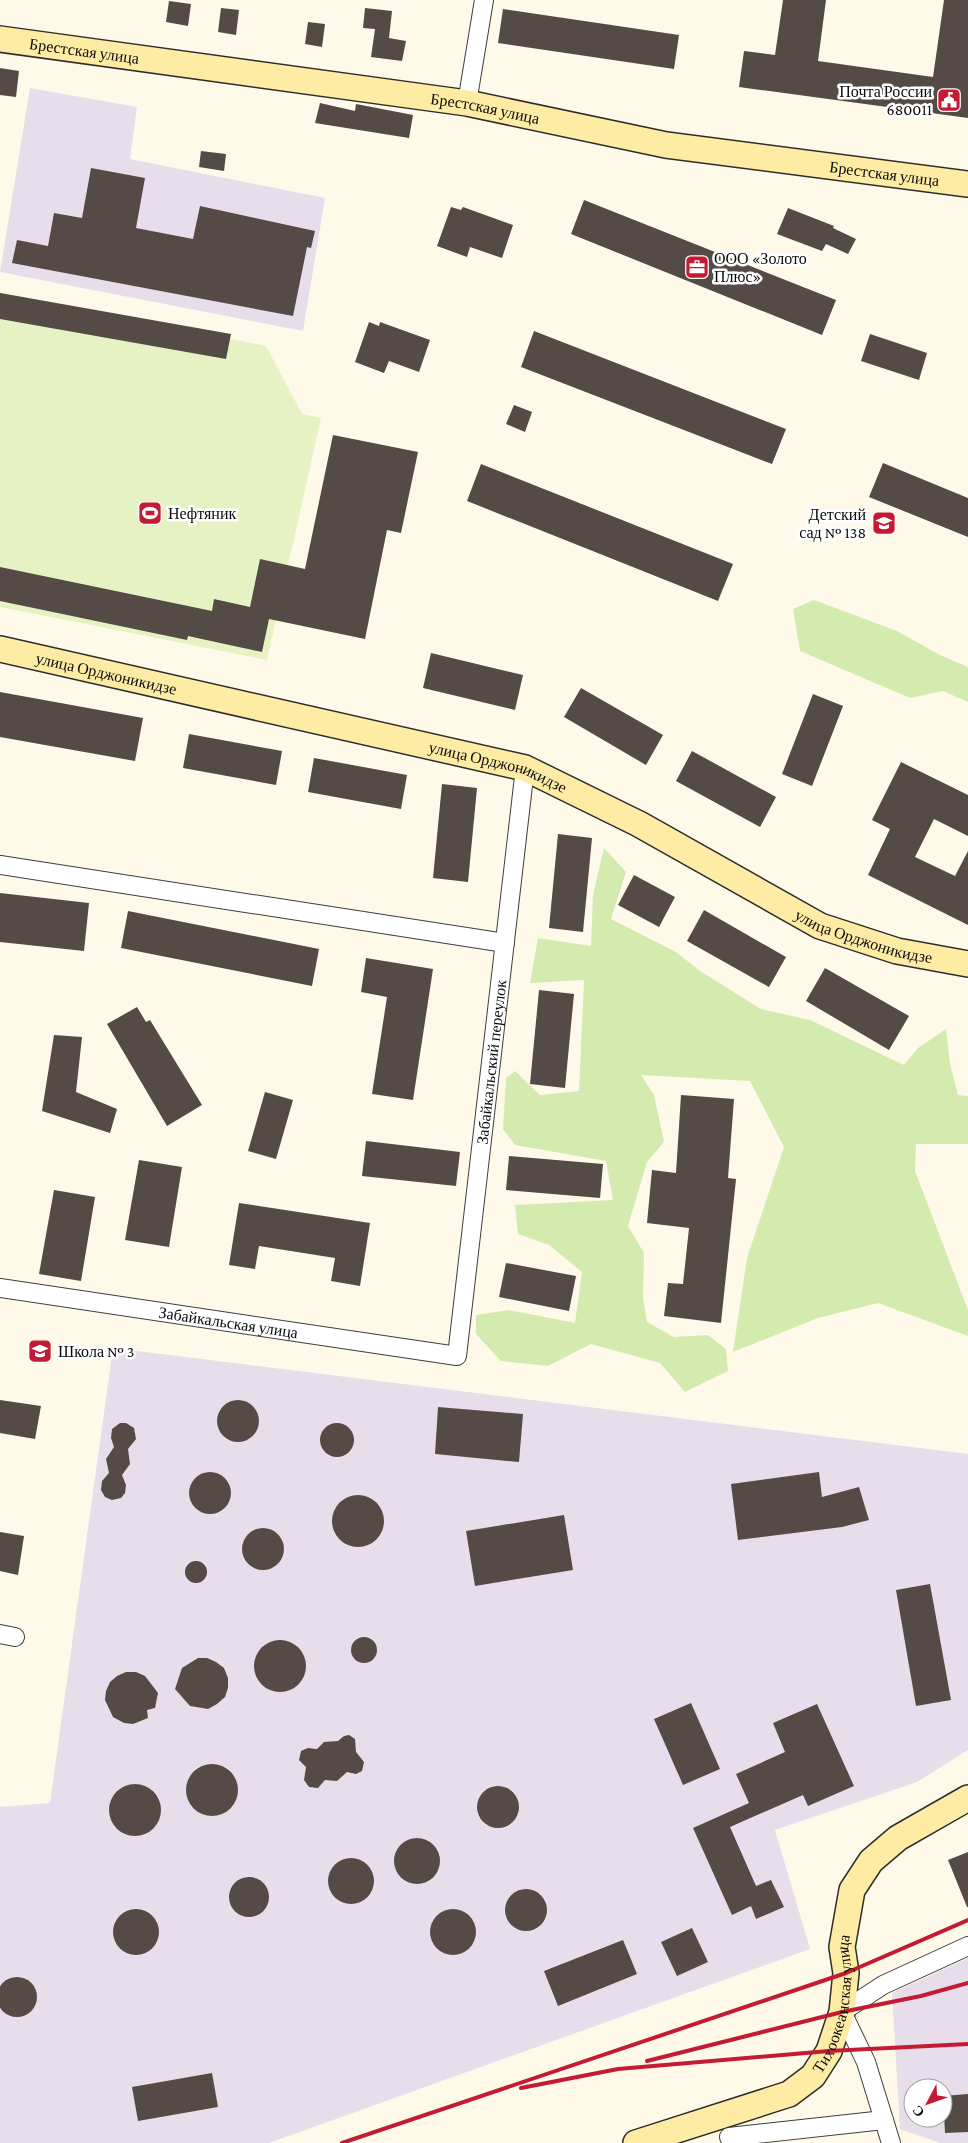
<svg xmlns="http://www.w3.org/2000/svg" width="968" height="2143" font-family="'Crimson Pro',serif">
<style>
.industrial{fill:#e8deeb;fill-rule:evenodd}
.green{fill:#d4ebb0}
.pitch{fill:#e6f2c3}
.building{fill:#544b47}
.lines{fill:none;stroke-linecap:round;stroke-linejoin:round}
.street-casing{stroke:#3e3e3e;stroke-width:20}
.secondary-casing{stroke:#2d2d2d;stroke-width:28}
.street{stroke:#fff;stroke-width:18}
.secondary{stroke:#ffeca4;stroke-width:25}
.rail{stroke:#c21b33;stroke-width:4}
.labels{text-anchor:middle;dominant-baseline:central;stroke-width:5;stroke-linejoin:round;paint-order:stroke}
.street-label{font-size:16px;fill:#0b0b0b;stroke:#fff}
.poi-label{font-size:16px;fill:#0b0b0b;stroke:#fff;text-anchor:start}
</style>
<rect width="100%" height="100%" fill="#fff9e9"/>
<g class="industrial">
<polygon points="30,88 137,107 130,159 325,198 303,331 0,272"/>
<polygon points="113,1348 968,1454 968,1750 917,1782 775,1830 810,1949 269,2143 0,2143 0,1807 50,1803"/>
<path d="M968 1958V2143H940L900 2129 892 1993ZM913 2088H943V2118H913Z"/>
</g>
<g class="green">
<polygon points="814,600 897,631 940,655 968,667 968,702 943,691 910,698 800,651 793,609"/>
<polygon points="604,848 626,872 611,919 676,952 700,971 761,1009 810,1020 904,1065 918,1048 946,1029 950,1064 958,1095 968,1096 968,1144 916,1144 915,1171 968,1310 968,1336 878,1303 818,1318 733,1352 747,1258 784,1147 750,1081 641,1075 654,1095 664,1142 647,1162 628,1226 644,1253 643,1298 647,1322 674,1337 708,1335 726,1349 728,1371 685,1392 660,1363 591,1344 548,1366 501,1361 476,1334 476,1315 509,1310 575,1323 582,1272 549,1245 518,1234 515,1205 613,1200 606,1161 515,1145 503,1129 506,1078 515,1071 540,1095 579,1091 584,980 530,983 538,938 591,946 593,895"/>
</g>
<polygon class="pitch" points="0,292 266,346 302,414 321,418 267,660 0,607"/>
<g class="building">
<polygon points="783,0 826,0 818,61 933,77 944,0 968,0 968,118 739,87 744,51 775,55"/>
<polygon points="169,1 191,4 188,26 166,22"/>
<polygon points="221,8 239,10 236,35 218,32"/>
<polygon points="365,8 392,11 389,38 406,41 402,61 371,57 375,29 363,28"/>
<polygon points="503,9 679,35 674,69 498,43"/>
<polygon points="308,22 325,24 322,47 305,44"/>
<polygon points="0,68 19,71 16,97 0,95"/>
<polygon points="320,103 355,111 356,104 413,115 409,138 315,123"/>
<polygon points="201,151 226,154 224,171 199,167"/>
<polygon points="91,168 145,178 136,228 193,239 200,206 315,231 311,248 307,247 293,316 12,263 17,240 48,246 54,213 82,218"/>
<polygon points="584,200 836,300 822,335 571,234"/>
<polygon points="451,207 461,210 463,207 513,225 502,258 470,247 467,257 437,246"/>
<polygon points="788,208 834,226 833,228 856,239 848,254 826,244 822,251 777,234"/>
<polygon points="0,293 231,334 226,359 0,319"/>
<polygon points="369,322 379,326 380,322 430,340 419,372 389,361 384,373 355,362"/>
<polygon points="534,331 786,429 772,464 521,367"/>
<polygon points="870,334 927,353 919,380 861,361"/>
<polygon points="514,405 532,412 525,432 506,424"/>
<polygon points="333,435 418,452 401,533 387,530 365,639 269,619 262,652 188,636 187,640 0,601 0,567 212,611 214,599 250,607 260,559 305,569"/>
<polygon points="883,463 968,498 968,537 869,497"/>
<polygon points="481,464 733,564 718,601 467,501"/>
<polygon points="431,653 523,675 515,710 423,688"/>
<polygon points="581,688 663,735 646,765 564,717"/>
<polygon points="0,692 143,718 135,761 0,737"/>
<polygon points="813,694 843,706 812,786 782,774"/>
<polygon points="189,734 282,751 276,785 183,768"/>
<polygon points="692,751 776,797 760,827 676,781"/>
<polygon points="314,758 407,775 401,809 308,792"/>
<polygon points="901,762 968,795 968,836 934,819 915,857 955,876 968,851 968,925 868,875 890,829 872,820"/>
<polygon points="442,784 477,788 468,882 433,878"/>
<polygon points="558,834 592,838 583,932 549,928"/>
<polygon points="634,875 675,897 659,927 618,905"/>
<polygon points="0,893 89,903 84,951 0,942"/>
<polygon points="704,910 786,957 769,987 687,941"/>
<polygon points="128,911 319,949 312,986 121,948"/>
<polygon points="366,958 433,969 413,1100 372,1094 387,997 361,992"/>
<polygon points="825,968 909,1016 889,1050 806,1001"/>
<polygon points="539,990 574,994 565,1088 530,1084"/>
<polygon points="137,1007 146,1022 150,1020 202,1105 167,1126 107,1024"/>
<polygon points="54,1035 82,1037 76,1092 117,1109 110,1133 42,1111"/>
<polygon points="265,1092 293,1100 276,1159 248,1151"/>
<polygon points="681,1095 734,1099 728,1178 736,1179 721,1323 664,1316 668,1283 683,1284 689,1228 647,1223 652,1170 676,1173"/>
<polygon points="366,1141 460,1152 456,1186 362,1176"/>
<polygon points="509,1156 603,1164 600,1198 506,1190"/>
<polygon points="139,1160 182,1167 169,1247 125,1240"/>
<polygon points="54,1190 95,1197 81,1281 39,1274"/>
<polygon points="239,1203 370,1223 360,1286 331,1281 335,1258 259,1246 255,1269 229,1265"/>
<polygon points="506,1263 576,1276 569,1311 499,1297"/>
<circle cx="238" cy="1421" r="21"/>
<polygon points="0,1400 41,1406 35,1439 0,1433"/>
<polygon points="438,1407 523,1414 519,1462 435,1454"/>
<circle cx="337" cy="1440" r="17"/>
<polygon points="126,1423 134,1428 136,1439 128,1449 130,1464 122,1475 126,1485 125,1493 121,1498 112,1500 105,1497 101,1490 102,1481 109,1473 106,1459 114,1447 111,1438 112,1429 120,1423"/>
<circle cx="210" cy="1493" r="21"/>
<polygon points="819,1472 822,1497 859,1487 869,1520 842,1527 738,1540 731,1484"/>
<circle cx="358" cy="1521" r="26"/>
<polygon points="564,1515 573,1570 475,1586 466,1531"/>
<circle cx="263" cy="1549" r="21"/>
<polygon points="0,1532 24,1536 18,1575 0,1571"/>
<circle cx="196" cy="1572" r="11"/>
<polygon points="930,1584 951,1700 916,1706 896,1590"/>
<circle cx="364" cy="1650" r="13"/>
<circle cx="280" cy="1666" r="26"/>
<polygon points="198,1658 207,1658 216,1662 224,1668 228,1678 228,1688 225,1697 217,1704 208,1709 190,1706 175,1689 182,1668"/>
<polygon points="126,1672 136,1672 145,1676 158,1693 155,1708 147,1710 148,1718 133,1724 124,1723 113,1717 105,1700 106,1691 110,1682 117,1676"/>
<polygon points="691,1703 720,1769 683,1785 654,1719"/>
<polygon points="817,1704 854,1786 808,1806 803,1795 730,1827 756,1886 771,1880 784,1907 756,1919 751,1906 732,1915 693,1828 749,1803 736,1774 785,1752 773,1723"/>
<polygon points="349,1735 355,1739 356,1752 364,1762 362,1771 356,1774 347,1772 337,1781 325,1780 318,1788 309,1787 304,1780 306,1767 299,1760 301,1751 308,1748 317,1749 324,1742 338,1741 344,1736"/>
<circle cx="212" cy="1790" r="26"/>
<circle cx="135" cy="1810" r="26"/>
<circle cx="498" cy="1807" r="21"/>
<circle cx="417" cy="1861" r="23"/>
<polygon points="968,1852 968,1907 967,1907 948,1860"/>
<circle cx="351" cy="1881" r="23"/>
<circle cx="249" cy="1897" r="20"/>
<circle cx="526" cy="1910" r="21"/>
<circle cx="453" cy="1932" r="23"/>
<circle cx="136" cy="1932" r="23"/>
<polygon points="692,1928 708,1962 677,1976 661,1942"/>
<polygon points="623,1940 637,1974 558,2006 544,1971"/>
<circle cx="17" cy="1997" r="20"/>
<polygon points="212,2073 218,2107 138,2121 132,2087"/>
<polygon points="968,2094 968,2132 945,2133 943,2096"/>
</g>
<g class="lines">
<g class="street-casing">
<g id="street">
<polyline points="467,103 484,0"/>
<polyline points="0,865 505,943"/>
<path id="s1" d="M0 1288 457 1356 525 768"/>
<polyline points="0,1634 15,1637"/>
<polyline points="729,2137 884,2120"/>
<polyline points="891,2143 866,2062 842,2012 883,1985 968,1946"/>
</g>
</g>
<g class="secondary-casing">
<g id="secondary">
<path id="s2" d="M0 39 467 103 666 145 968 184"/>
<path id="s3" d="M0 649 525 768 639 824 820 926 897 951 968 964"/>
<path id="s4" d="M636 2143 789 2094 813 2076 829 2051 842 2012 846 1973 842 1947 852 1890 871 1861 898 1838 968 1798"/>
</g>
</g>
<use href="#street" class="street"/>
<use href="#secondary" class="secondary"/>
<g class="rail">
<polyline points="647,2061 842,2012 921,1996 968,1983"/>
<polyline points="521,2088 618,2069 829,2051 968,2044"/>
<polyline points="342,2143 846,1973 968,1920"/>
</g>
</g>
<defs>
<g id="civic-square" transform="scale(1.25)"><rect x="-9" y="-9" width="18" height="18" rx="4" fill="#c21b33" stroke="#fff"/><path d="M-.6-6.5H3V-4.5H.6V-3L4-1V1h2V6H-6V1h2V-1L-.6-3ZM-1.2 2.5V6h2.4V2.5Z" fill="#fff"/></g>
<g id="office-square" transform="scale(1.25)"><rect x="-9" y="-9" width="18" height="18" rx="4" fill="#c21b33" stroke="#fff"/><path d="M-6-3h4V-5.5h4V-3h4V5H-6ZM-1-4.5V-3h2v-1.5ZM-6 0V1H6V0Z" fill="#fff"/></g>
<g id="stadium-square" transform="scale(1.25)"><rect x="-9" y="-9" width="18" height="18" rx="4" fill="#c21b33" stroke="#fff"/><path d="M0-5a6.5 5 0 1 0 0 10a6.5 5 0 1 0 0-10ZM-3.5-1.8h7v3.6h-7Z" fill="#fff"/></g>
<g id="school-square" transform="scale(1.25)"><rect x="-9" y="-9" width="18" height="18" rx="4" fill="#c21b33" stroke="#fff"/><path d="M0-5L7-2L0 1L-7-2ZM-4 1L0 2.5L4 1V4Q0 6-4 4Z" fill="#fff"/></g>
</defs>
<g fill-rule="evenodd">
<use href="#civic-square" x="949" y="100"/>
<use href="#office-square" x="697" y="267"/>
<use href="#stadium-square" x="150" y="513"/>
<use href="#school-square" x="884" y="523"/>
<use href="#school-square" x="40" y="1351"/>
</g>
<g class="labels">
<g class="street-label">
<text stroke="none"><textPath href="#s2" startOffset="85">Брестская улица</textPath></text>
<text stroke="none"><textPath href="#s2" startOffset="490">Брестская улица</textPath></text>
<text stroke="none"><textPath href="#s2" startOffset="895">Брестская улица</textPath></text>
<text stroke="none"><textPath href="#s3" startOffset="109">улица Орджоникидзе</textPath></text>
<text stroke="none"><textPath href="#s3" startOffset="512">улица Орджоникидзе</textPath></text>
<text stroke="none"><textPath href="#s3" startOffset="918">улица Орджоникидзе</textPath></text>
<text stroke="none"><textPath href="#s1" startOffset="758">Забайкальский переулок</textPath></text>
<text stroke="none"><textPath href="#s1" startOffset="231">Забайкальская улица</textPath></text>
<text stroke="none"><textPath href="#s4" startOffset="268">Тихоокеанская улица</textPath></text>
</g>
<g class="poi-label">
<text x="932" y="91" text-anchor="end">Почта России<tspan x="932" dy="18">680011</tspan></text>
<text x="714" y="258">ООО «Золото<tspan x="714" dy="18">Плюс»</tspan></text>
<text x="168" y="513">Нефтяник</text>
<text x="866" y="514" text-anchor="end">Детский<tspan x="866" dy="18">сад № 138</tspan></text>
<text x="58" y="1351">Школа № 3</text>
</g>
</g>
<g transform="translate(928 2103) rotate(229)"><circle r="24" fill="#ffffff" stroke="#9d9d9d"/>
<path d="M0-4L9 19L0 12L-9 19Z" fill="#c21b33"/>
<text y="-8" font-size="14" font-weight="bold" text-anchor="middle" fill="#0b0b0b">С</text>
</g>
</svg>
